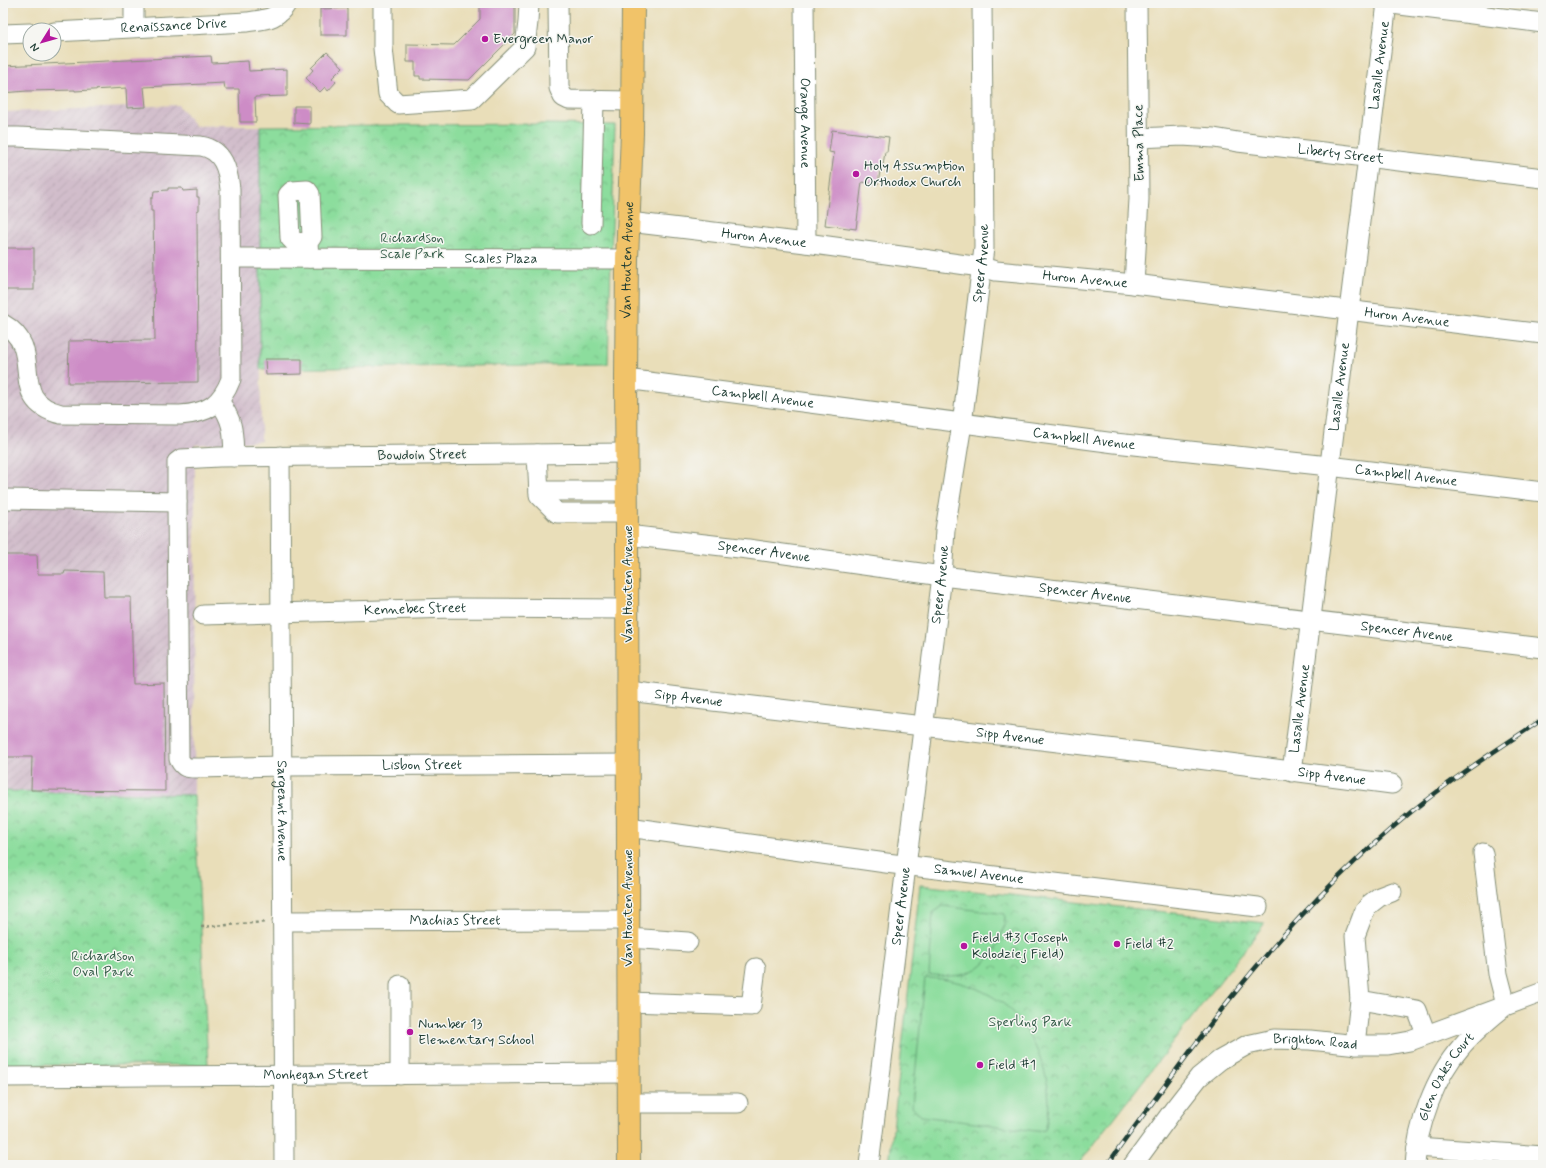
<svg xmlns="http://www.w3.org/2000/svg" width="1546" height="1168" font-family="Mynerve,sans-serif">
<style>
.industrial{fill:url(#industrial-furrows)}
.park{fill:url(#park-crowns);stroke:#568d68}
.pitch{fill:#8cdd9d;stroke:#568d68}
.building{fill:#cd8cc6}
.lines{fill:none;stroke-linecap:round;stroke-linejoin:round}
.minor-casing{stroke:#848e76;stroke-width:21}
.major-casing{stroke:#848e76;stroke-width:24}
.path{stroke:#848e76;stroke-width:2.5;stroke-dasharray:3 3;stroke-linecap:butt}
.minor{stroke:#fff;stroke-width:19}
.major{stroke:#f1c369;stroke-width:22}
.rail-casing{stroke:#1f3d34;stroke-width:4.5}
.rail{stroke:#f6f6f2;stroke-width:3;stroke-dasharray:9;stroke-linecap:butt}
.poi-dot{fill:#b5179e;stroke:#f6f6f2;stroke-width:1.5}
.labels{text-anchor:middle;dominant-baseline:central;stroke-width:3;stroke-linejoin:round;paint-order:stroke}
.street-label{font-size:14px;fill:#1f3d34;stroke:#f6f6f2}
.poi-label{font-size:14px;fill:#1f3d34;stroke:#f6f6f2;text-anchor:start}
.park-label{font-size:14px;fill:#355d49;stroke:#f6f6f2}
</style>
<defs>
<pattern id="industrial-furrows" width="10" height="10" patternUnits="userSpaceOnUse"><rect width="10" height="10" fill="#d1bdcb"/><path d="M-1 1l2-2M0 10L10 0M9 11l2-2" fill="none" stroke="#b3a3af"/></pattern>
<pattern id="park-crowns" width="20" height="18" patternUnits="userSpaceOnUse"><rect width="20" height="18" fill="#8cdd9d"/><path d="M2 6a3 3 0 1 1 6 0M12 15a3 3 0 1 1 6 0" fill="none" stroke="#72b481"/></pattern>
</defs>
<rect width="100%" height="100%" fill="#f6f6f2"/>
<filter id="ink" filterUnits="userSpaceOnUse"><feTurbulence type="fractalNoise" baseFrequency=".025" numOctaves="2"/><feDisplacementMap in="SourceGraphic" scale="8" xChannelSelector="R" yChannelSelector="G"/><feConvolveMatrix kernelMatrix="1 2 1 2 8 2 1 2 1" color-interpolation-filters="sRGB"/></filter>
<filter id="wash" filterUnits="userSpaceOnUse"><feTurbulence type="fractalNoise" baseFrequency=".012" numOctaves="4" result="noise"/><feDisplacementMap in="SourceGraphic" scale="16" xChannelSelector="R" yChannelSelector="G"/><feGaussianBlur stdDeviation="0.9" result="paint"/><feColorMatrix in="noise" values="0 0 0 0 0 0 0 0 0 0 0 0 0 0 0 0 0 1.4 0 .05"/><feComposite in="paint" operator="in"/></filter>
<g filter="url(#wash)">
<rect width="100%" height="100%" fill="#e9deb9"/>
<polygon class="industrial" points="178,105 195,126 260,126 261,441 195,445 194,795 3,791 3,112"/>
<g class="park">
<polygon points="548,124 615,125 608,364 260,369 260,126"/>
<polygon points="3,791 194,795 208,1065 3,1065"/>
<polygon points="920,885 1265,923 1078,1165 889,1165"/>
</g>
<g class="pitch">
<path d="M943 906 1005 914C1005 940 988 970 960 975 950 977 939 975 929 975L933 912Z"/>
<path d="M925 978C956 978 989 990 1012 1011 1017 1015 1020 1021 1023 1026 1044 1055 1055 1095 1045 1130L1036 1131 921 1116 912 1106Z"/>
</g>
<g id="blocks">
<g class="building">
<polygon points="480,3 515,3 515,34 469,80 420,79 420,76 415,76 415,62 407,62 407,44 454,45 480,19"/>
<polygon points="347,8 347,35 320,35 320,9"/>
<polygon points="327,52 343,67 332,78 336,82 328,91 325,87 320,92 306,78 313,70 311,68"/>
<polygon points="211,56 212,63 248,61 249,71 287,69 287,96 255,97 256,122 240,122 239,89 225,89 224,83 144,87 146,107 127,108 126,88 75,91 75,90 27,91 3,93 3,66"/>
<polygon points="294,106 310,106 310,124 294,123"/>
<polygon points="832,130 889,137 887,152 885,152 883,165 881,165 878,184 862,182 856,229 825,225 834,153 829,152"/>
<polygon points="168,188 182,188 183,191 197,190 197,197 199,197 199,210 197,211 198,382 68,383 69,341 155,340 153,211 151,211 151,198 153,198 154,191 168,190"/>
<rect x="3" y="248" width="31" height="42"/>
<polygon points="265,359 302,359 302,374 266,375"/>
<polygon points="3,555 37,555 38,574 64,574 65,571 103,572 104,597 131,597 133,684 164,683 165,791 31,790 32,757 3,757"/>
</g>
</g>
</g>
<g filter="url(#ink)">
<use href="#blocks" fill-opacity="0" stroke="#848e76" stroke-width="1"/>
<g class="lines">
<g class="minor-casing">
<g id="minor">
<polyline points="134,3 134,27"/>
<polyline points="383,3 383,48 388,94 398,104 472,99 525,47 528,22 529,3"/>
<polyline points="558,3 559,88 563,97 569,100 632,101"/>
<path id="s1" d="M804 3 806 243"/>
<polyline points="1384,3 1543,23"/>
<path id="s2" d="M54 32 247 22C265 19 277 20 287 3"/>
<polyline points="3,34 30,33"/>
<path d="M3 137H18L201 146C223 150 228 169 230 189L231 379C221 405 208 413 180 415L61 414C4 401 48 349 3 324"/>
<path id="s3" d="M1139 138 1182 136 1214 138 1238 142 1543 178"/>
<path id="s4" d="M629 222 806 243 981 267 996 271 1134 284 1543 334"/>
<polyline points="591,224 594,100"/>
<polyline points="308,242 295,243 290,238 288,195 292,191 307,190 310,194 312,237 308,242 309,258"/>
<path id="s5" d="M231 258 627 259"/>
<polyline points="1134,284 1139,199 1137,3"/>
<path id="s6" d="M626 379 1115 443 1329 466 1543 492"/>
<path d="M219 401C234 422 233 432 234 457"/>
<path id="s7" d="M626 453 219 457 181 459 177 462V502L179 759C184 769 188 768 199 768L282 766 628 764"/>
<polyline points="537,454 539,495 557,513 627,513"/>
<path id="s8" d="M280 456 284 1165"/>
<polyline points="539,491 627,491"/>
<polyline points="3,499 177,502"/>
<path id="s9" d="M627 535 748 549 942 576 1543 648"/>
<path id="s10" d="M203 615 453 608 628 609"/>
<path id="s11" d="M628 691 1167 755 1392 784"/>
<path id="s12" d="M1292 772 1387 3"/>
<path id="s13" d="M628 827 886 863 1258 907"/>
<path id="s14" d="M282 921 628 920"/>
<polyline points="628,938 688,942"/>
<polyline points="400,985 400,1075"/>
<polyline points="1360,1000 1355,936 1364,912 1370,904 1379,897 1392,892"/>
<polyline points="628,1002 751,1006 756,968"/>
<polyline points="1355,1045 1360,1000 1417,1010 1426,1034"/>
<path id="s15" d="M3 1077 628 1073"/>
<polyline points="629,1103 738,1103"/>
<polyline points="1417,1147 1543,1156"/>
<path id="s16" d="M869 1165 942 576 945 530 962 424 984 248 982 3"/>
<path id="s17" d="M1133 1165 1174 1109 1199 1077 1220 1060 1247 1045 1274 1039 1310 1040 1358 1045H1388L1410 1041 1543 992"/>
<path id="s18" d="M1415 1165C1417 1126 1435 1076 1461 1047 1474 1031 1490 1019 1506 1005L1498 974 1483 853"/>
</g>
</g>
<g class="major-casing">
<g id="major">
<path id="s19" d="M629 1165 627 535 626 379 627 259 632 133 633 3"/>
</g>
</g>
<polyline class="path" points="201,927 266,922"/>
<use href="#minor" class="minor"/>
<use href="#major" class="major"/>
<g class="rail-casing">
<path id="rail" d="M1107 1165C1147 1110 1187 1054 1229 1000 1283 932 1344 867 1411 812 1453 778 1498 749 1543 719"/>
</g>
<use href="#rail" class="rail"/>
</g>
</g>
<g class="poi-dot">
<circle cx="485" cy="39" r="4"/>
<circle cx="856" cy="174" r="4"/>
<circle cx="1117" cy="944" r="4"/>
<circle cx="964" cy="946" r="4"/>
<circle cx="410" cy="1032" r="4"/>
<circle cx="980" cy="1065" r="4"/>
</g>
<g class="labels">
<g class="street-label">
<text stroke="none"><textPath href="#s2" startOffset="120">Renaissance Drive</textPath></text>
<text stroke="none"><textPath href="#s12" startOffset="712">Lasalle Avenue</textPath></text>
<text stroke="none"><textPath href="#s1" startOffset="120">Orange Avenue</textPath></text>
<text transform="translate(1139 143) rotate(-91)">Emma Place</text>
<text stroke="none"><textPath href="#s3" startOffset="203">Liberty Street</textPath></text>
<text stroke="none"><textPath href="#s4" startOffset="136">Huron Avenue</textPath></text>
<text stroke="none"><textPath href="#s5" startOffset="270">Scales Plaza</textPath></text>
<text stroke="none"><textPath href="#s19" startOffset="905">Van Houten Avenue</textPath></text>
<text stroke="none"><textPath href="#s16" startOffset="909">Speer Avenue</textPath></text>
<text stroke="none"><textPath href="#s4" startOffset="460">Huron Avenue</textPath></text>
<text stroke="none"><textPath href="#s4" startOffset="784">Huron Avenue</textPath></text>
<text stroke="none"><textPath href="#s12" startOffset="388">Lasalle Avenue</textPath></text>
<text stroke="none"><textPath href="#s6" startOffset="138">Campbell Avenue</textPath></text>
<text stroke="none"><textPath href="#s6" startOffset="462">Campbell Avenue</textPath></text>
<text transform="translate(422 455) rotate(-1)">Bowdoin Street</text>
<text stroke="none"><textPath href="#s6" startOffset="786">Campbell Avenue</textPath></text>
<text stroke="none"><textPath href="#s9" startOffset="138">Spencer Avenue</textPath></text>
<text transform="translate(628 584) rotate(-90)">Van Houten Avenue</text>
<text stroke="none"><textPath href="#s16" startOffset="585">Speer Avenue</textPath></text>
<text stroke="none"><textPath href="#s9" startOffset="462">Spencer Avenue</textPath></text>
<text stroke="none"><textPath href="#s10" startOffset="212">Kennebec Street</textPath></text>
<text stroke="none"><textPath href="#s9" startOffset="786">Spencer Avenue</textPath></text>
<text stroke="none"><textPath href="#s11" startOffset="61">Sipp Avenue</textPath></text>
<text stroke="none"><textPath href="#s12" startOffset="64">Lasalle Avenue</textPath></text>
<text stroke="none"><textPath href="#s11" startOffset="385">Sipp Avenue</textPath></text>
<text stroke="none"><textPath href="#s7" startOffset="994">Lisbon Street</textPath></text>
<text stroke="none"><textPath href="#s11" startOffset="709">Sipp Avenue</textPath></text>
<text stroke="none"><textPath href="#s8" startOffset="355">Sargeant Avenue</textPath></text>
<text stroke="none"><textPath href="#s13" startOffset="354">Samuel Avenue</textPath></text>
<text stroke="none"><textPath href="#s16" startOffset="261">Speer Avenue</textPath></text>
<text transform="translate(628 908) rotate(-90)">Van Houten Avenue</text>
<text stroke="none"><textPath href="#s14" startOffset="173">Machias Street</textPath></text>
<text stroke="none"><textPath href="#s17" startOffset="237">Brighton Road</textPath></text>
<text stroke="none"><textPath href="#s15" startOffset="313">Monhegan Street</textPath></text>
<text stroke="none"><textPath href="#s18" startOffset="95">Glen Oaks Court</textPath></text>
</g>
<g class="poi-label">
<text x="493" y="39">Evergreen Manor</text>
<text x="864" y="166">Holy Assumption<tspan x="864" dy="16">Orthodox Church</tspan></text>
<text x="972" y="938">Field #3 (Joseph<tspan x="972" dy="16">Kolodziej Field)</tspan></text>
<text x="1125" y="944">Field #2</text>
<text x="418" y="1024">Number 13<tspan x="418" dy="16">Elementary School</tspan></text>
<text x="988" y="1065">Field #1</text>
</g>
<g class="park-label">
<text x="412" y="238">Richardson<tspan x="412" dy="16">Scale Park</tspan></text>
<text x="103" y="956">Richardson<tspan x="103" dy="16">Oval Park</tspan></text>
<text x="1030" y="1022">Sperling Park</text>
</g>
</g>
<rect width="1546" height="1168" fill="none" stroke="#f6f6f2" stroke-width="16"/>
<g transform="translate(42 42) rotate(233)"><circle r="19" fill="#f6f6f2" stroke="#a0aca6"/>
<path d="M0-3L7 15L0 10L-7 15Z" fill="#b5179e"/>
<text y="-6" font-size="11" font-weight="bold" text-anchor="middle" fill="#1f3d34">N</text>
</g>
</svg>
